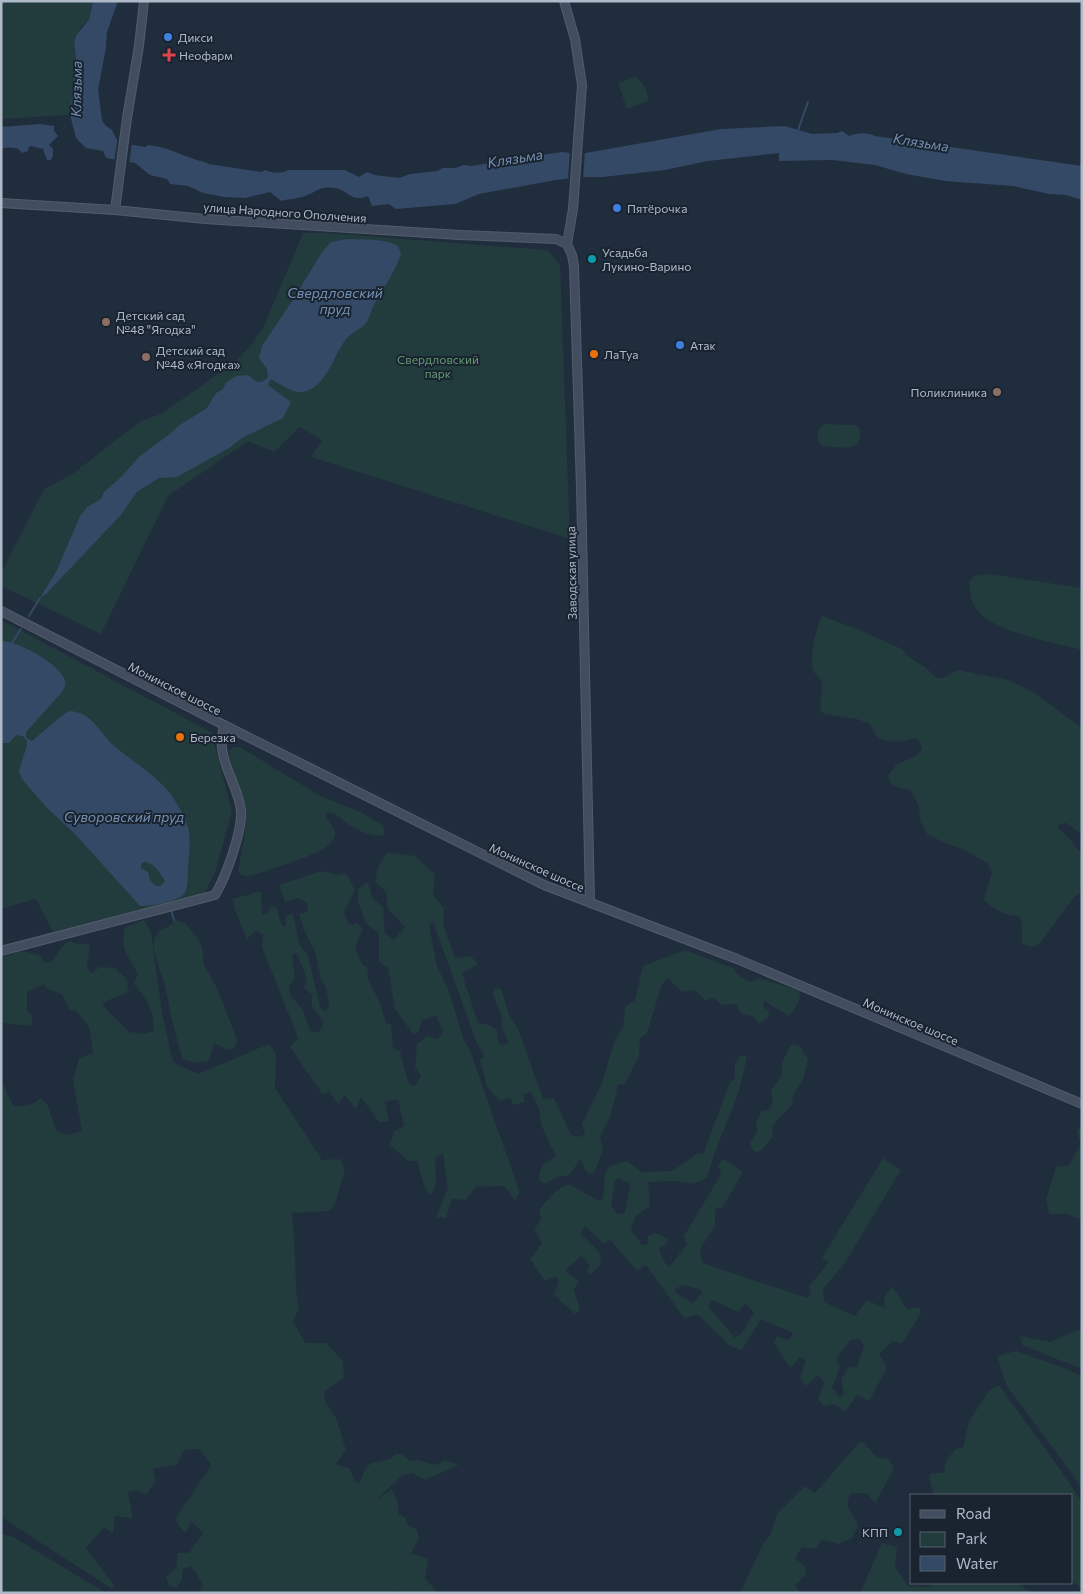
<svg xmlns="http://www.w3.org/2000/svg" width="1083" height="1594" font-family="Commissioner,sans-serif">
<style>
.green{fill:#223b3d;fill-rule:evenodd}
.water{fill:#334965;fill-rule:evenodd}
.pier{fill:#202d3c}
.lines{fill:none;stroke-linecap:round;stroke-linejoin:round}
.stream{stroke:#334965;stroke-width:2}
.secondary-casing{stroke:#525d6a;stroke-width:10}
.secondary{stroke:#424e60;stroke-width:8}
.shop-dot{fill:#3f7fe0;stroke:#1a2431;stroke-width:2}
.health-dot{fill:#e0444e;stroke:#1a2431;stroke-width:2}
.culture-dot{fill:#0f9aa8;stroke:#1a2431;stroke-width:2}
.education-dot{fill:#8d6e63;stroke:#1a2431;stroke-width:2}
.food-dot{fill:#e8710a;stroke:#1a2431;stroke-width:2}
.labels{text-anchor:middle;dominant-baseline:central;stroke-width:4;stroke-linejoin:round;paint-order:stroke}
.poi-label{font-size:12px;fill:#afbac8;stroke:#1a2431;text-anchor:start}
.street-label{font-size:12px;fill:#afbac8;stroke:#1a2431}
.park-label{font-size:12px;fill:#659b70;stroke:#1a2431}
.water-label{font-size:14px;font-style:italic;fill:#7591b2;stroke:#1a2431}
</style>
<rect width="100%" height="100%" fill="#202d3c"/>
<g class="green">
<polygon points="1,1 93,1 89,20 82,26 74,41 76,60 70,115 1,119"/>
<path d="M635 77C645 83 647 90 648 101L627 109 618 83Z"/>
<polygon points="303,233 328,233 547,250 560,264 570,539 311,457 322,440 300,427 274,452 248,441 168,496 101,634 1,586 1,573 44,489 72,474 141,421 161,414 235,362 252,344 264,326"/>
<path d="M825 424 856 425 860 429C864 454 840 447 823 446L820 444C816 435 816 429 825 424Z"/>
<path d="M989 574 1082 588V650C1054 642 990 633 975 607 970 599 970 590 969 581L974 576Z"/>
<path d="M822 616 857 629 902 649 910 658 925 667 937 678H943L957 670 1009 680 1035 693 1082 728V834L1066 823 1059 824 1058 828 1068 837 1079 851 1082 852V891L1073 898 1041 942 1034 947 1028 946 1022 943V924L1019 916C1004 916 995 910 984 900L992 872 987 863 962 849 945 843 927 834 920 821 919 806 910 790 899 788 891 784 888 775 896 765 917 755 922 748 919 740 914 738C905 742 889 744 879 738 874 735 873 729 870 724L857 719 824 714 820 709 822 682C820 679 816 675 814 672 808 660 816 628 822 616Z"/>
<polygon points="1,620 211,732 232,811 216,870 205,893 53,932 36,899 1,909"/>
<path d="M234 747H240L322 797 361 812 383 826 385 832 383 835C373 838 357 830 348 824 341 819 336 811 327 813L325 817C353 842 315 854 295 861 282 865 270 870 257 874 250 876 244 878 238 872L245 832V807L229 757 230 750Z"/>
<path d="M387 852 415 856 435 874 433 895 444 908 443 924 455 958 471 956 478 964 462 973 478 1023 489 1025 497 1030 499 1045 508 1043 501 1024 502 1016 493 995 494 988 501 989 510 1017 518 1028 543 1099 554 1098 571 1135 579 1137 585 1134 582 1124 602 1083 615 1039 623 1027 625 1007 635 1000 643 966 685 950 733 968 737 974 750 982 759 978 800 991C801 1001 795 1008 789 1016L764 1001 763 1006 769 1011 768 1018 759 1024 753 1016 741 1014 737 1004 722 1005 713 997 706 1001 695 990 682 992 668 978 662 984 647 1033 640 1038 639 1056 625 1084 618 1085 610 1118 600 1136 603 1150 594 1173 589 1174 585 1170 581 1159 569 1175 557 1177 544 1184 539 1180C539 1166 544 1162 556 1157L541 1125 539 1108 530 1092 523 1095 525 1102 513 1105 510 1097 500 1101 487 1087 480 1059 484 1056 476 1041 433 922 429 926 437 966 448 989 464 1040 470 1050 520 1193 515 1200 504 1186 476 1187 466 1200 452 1199 446 1218 436 1217 448 1188 443 1154 435 1158 436 1184 431 1195 425 1189 417 1161H408L390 1145 394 1131 404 1126 398 1099 385 1102 389 1121 379 1122 361 1097 356 1109 345 1095 338 1104 329 1092 323 1095 290 1047 298 1038 262 947 263 935 256 931 247 939 237 916 232 899 261 891 262 914H268L270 906 277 908 281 924 286 927 285 916 293 914 300 946 308 955 320 1007 325 1012 329 1006 326 987 321 981 315 952 305 932 299 914 308 911 307 902 297 898 285 902 279 885 321 871 337 875 346 873 355 890 344 912 349 925 357 923 363 929 355 947 362 964 368 968 367 977 381 1005 386 1023 391 1024 393 1048 400 1051 408 1082 414 1087 421 1077 415 1067 417 1044 427 1036 438 1039 443 1032 436 1016 422 1020 419 1031 413 1034 395 1009 388 967 379 962V934L366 923 358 902V889L368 882 373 899 383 907 385 933 394 940 405 927 388 909 386 892 375 882 378 867ZM296 953 307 978 304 989 312 994V1007L324 1023 318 1033 310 1031 303 1010 290 995 289 985 295 979 292 956Z"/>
<path d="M144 920 151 932 162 1013 173 1062 198 1074 269 1044 276 1053 275 1088 322 1160 340 1159 345 1170 335 1204 330 1211 292 1213 295 1254 296 1290 299 1308 293 1321 305 1343H326L343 1361 344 1378 325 1391 324 1399 336 1418 346 1450 336 1464 350 1469 355 1482 360 1483 366 1467 372 1463 390 1459 395 1454H402L410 1461 418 1460 436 1465 445 1460 459 1465 425 1480 412 1473 403 1475 374 1502 392 1489 398 1503V1514L406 1518 408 1525 417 1530 419 1538 411 1553 428 1559 425 1578 438 1593H403L399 1591 394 1593H199L203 1585 196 1573 190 1566 182 1570V1580L177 1588 169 1586 166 1577 176 1568 178 1553H189L203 1533 192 1522 186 1532 182 1531 175 1519 211 1465 199 1449 184 1450 177 1465 153 1469 156 1480 147 1495 137 1490 128 1492 133 1518 115 1516 113 1534 104 1527 86 1548 114 1585 112 1589 1 1517V1075L3 1084 14 1107 32 1104 41 1098 47 1104 56 1130 66 1135 82 1131 73 1080 79 1058 93 1053 89 1027 76 1011 70 1010 62 994 47 989 44 984 27 992V1011L32 1014V1026L1 1023V957L22 951 40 955 43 962 50 963C56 956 62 944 70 941L79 945 84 943 90 945 87 966 91 973 100 967 115 968 127 980 128 992 109 1000 102 1005 129 1032 144 1034 153 1031C155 1009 147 1001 134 984L138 974C127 954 120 949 125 927Z"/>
<path d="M174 920 184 922 197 937 202 947 204 965 218 990 237 1040V1044L233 1049 228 1050 214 1043 209 1061 195 1063 183 1059C174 1034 170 1008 164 983 161 972 156 961 154 949 154 946 154 941 155 938 160 927 170 929 174 920Z"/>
<polygon points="793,1044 800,1046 808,1060 803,1080 793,1095 792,1105 772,1126 773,1136 761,1151 756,1152 752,1149 750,1143 757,1132 756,1123 761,1111 769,1110 773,1102 771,1090 782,1075 782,1063 789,1048"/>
<path d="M740 1056H747L739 1092 714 1155 707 1178 693 1184 676 1181 648 1182 650 1206 635 1217 631 1230 642 1245 648 1244V1236L655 1233 668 1238 667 1244 659 1248 663 1260 669 1267 687 1244 684 1236 721 1174 718 1165 724 1159 743 1172 722 1208 715 1209V1226L700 1249 702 1263 807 1298 811 1294 809 1286 829 1262 822 1258 883 1158 901 1170 845 1263 823 1289 824 1302 855 1316 867 1300 884 1308 885 1296 892 1286 907 1309 919 1307 921 1313 902 1344 893 1341 879 1354 887 1368 869 1401 857 1395 845 1412 834 1404 824 1406 818 1399 824 1383 818 1375 806 1386 800 1378 806 1360 800 1357 790 1368 774 1343 777 1336 789 1340 793 1333 761 1319 742 1350 730 1346 698 1315 684 1318 646 1265 637 1271 610 1240 604 1244 585 1226 580 1233 601 1254 600 1265 590 1275 587 1272 590 1266 581 1256 565 1270 579 1282 574 1289 580 1310 575 1314 553 1294 559 1283 556 1276 545 1281 530 1259 542 1243 534 1229 541 1220 539 1209 556 1191 568 1184 600 1201 603 1198 605 1175 608 1167 627 1161 642 1172 672 1171 698 1153 703 1154 730 1082 735 1079V1063ZM619 1178 630 1184 625 1213 617 1214 611 1205 615 1180ZM683 1285 699 1289 702 1292 693 1303 676 1293 675 1289ZM712 1300 738 1312 745 1304 754 1312 742 1333 735 1338 708 1306ZM859 1339 864 1346 857 1368 849 1366 841 1380 844 1393 840 1397 832 1388 840 1367 836 1359 851 1340Z"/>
<polygon points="1082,1128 1082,1220 1067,1214 1049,1214 1046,1199 1056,1167 1069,1165 1081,1144 1076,1129"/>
<polygon points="1077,1330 1082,1331 1082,1369 1022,1345 1020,1336 1051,1342"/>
<polygon points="1016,1351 1062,1367 1082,1376 1082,1489 1067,1467 1007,1386 997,1356"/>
<polygon points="999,1385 1062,1472 1082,1502 1082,1588 1072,1582 1072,1495 934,1495 929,1478 931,1473 944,1473 946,1460 956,1449 963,1448 969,1421 989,1391"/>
<polygon points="861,1440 877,1457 889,1459 894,1469 875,1503 866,1493 850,1494 847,1504 858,1526 852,1538 839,1544 822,1540 816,1549 802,1547 795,1558 806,1567 805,1576 795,1585 801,1593 740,1593 764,1542 770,1536 777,1514 805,1486 815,1493"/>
<polygon points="1,1533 15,1538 106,1593 1,1593"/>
<polygon points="882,1543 897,1547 895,1567 908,1586 930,1587 935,1583 1016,1583 1033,1593 860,1593"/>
</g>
<g class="water">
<path d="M93 1H118L107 32 106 47 98 90 102 120 105 125 112 130 117 140 122 143 145 147 148 145C167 147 176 153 194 159 199 161 204 161 209 164L261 172 265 170C272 173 281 174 288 170H345L359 177 367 172 375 175 399 178 410 174 437 171 443 168H455L464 165 471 166 507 160 521 156H534L562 152 580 154 721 129 785 126 812 134 837 133 842 131 849 136C857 133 866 132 875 136L1082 166V200L1066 195 1049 194 1013 186 945 181 906 174 875 165 832 160 779 161V153L708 161 665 170 603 177H579L556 180 479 194 455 204 396 209 389 204 372 206 368 196C351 203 348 190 335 188 319 186 317 192 305 196 297 199 288 199 281 201L270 192 245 198 224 197 203 193 188 186 170 184 167 179 150 175 135 163 106 158 103 151 86 148 76 138 70 115 76 60 74 41 77 34 89 20Z"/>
<path d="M41 124 54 126V131L58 136 49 145 53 149V156L51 160H47L43 149 31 146 29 147 28 151 21 153 20 150C14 147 8 147 1 149V127Z"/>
<path d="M347 239C363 240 385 238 398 246L401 254C395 272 383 289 374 305 371 310 370 318 366 323 362 329 353 331 348 337 334 352 327 389 302 392 291 393 280 384 271 379L268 385 291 402 283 418 242 438 229 448 177 477 159 478 137 492 120 516 47 593 40 598 56 572 80 516 87 507 101 499 104 492 119 479 140 456 171 433 178 426 207 408 216 393 222 390 226 383 231 379 237 376 248 375C256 381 259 386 268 377L267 369 259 358 262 346 296 295 322 252 331 242Z"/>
<path d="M1 641C17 640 62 665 65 681 66 685 64 688 62 692L26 732V737L16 735 9 743H1Z"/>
<path d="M70 711C92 712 99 732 113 745 132 761 153 773 169 792 177 803 188 820 189 833 191 846 188 859 188 872 187 879 189 887 184 894 178 901 149 907 140 906L75 834 47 808 22 779 19 771 27 745V740L28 739 32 741 64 714ZM144 862C154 862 160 873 165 881L161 886H156L150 880 148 872 141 868V864Z"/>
</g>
<g class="pier">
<polygon points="118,136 123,140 132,143 129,165 114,163"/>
<polygon points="570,151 585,151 583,179 568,180"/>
</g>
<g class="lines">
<g class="stream">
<polyline points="798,130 808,102"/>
<polyline points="29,616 40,598"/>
<polyline points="12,643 21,629"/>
<polyline points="25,737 27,740"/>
<polyline points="171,910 174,920"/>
</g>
<g class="secondary-casing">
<g id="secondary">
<polyline points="564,1 575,39 582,85 573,209 567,244"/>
<polyline points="1,203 115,210 205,219 460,235 556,239 567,244"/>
<polyline points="115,210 127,118 139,46 144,1"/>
<polyline points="567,244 572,255 574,266 581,487 590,903"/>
<polyline points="1,611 224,725 544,885 737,959 1082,1104"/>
<path d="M1 951 215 895C226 877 242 832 241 811 239 789 224 770 222 748 221 741 223 733 224 725"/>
</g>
</g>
<use href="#secondary" class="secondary"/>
</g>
<g class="shop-dot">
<circle cx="168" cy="37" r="5"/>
<circle cx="617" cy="208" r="5"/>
<circle cx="680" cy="345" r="5"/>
</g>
<path class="health-dot" d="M166.5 47.5h5v5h5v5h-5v5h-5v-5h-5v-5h5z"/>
<g class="culture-dot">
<circle cx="592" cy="259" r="5"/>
<circle cx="898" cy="1532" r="5"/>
</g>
<g class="education-dot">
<circle cx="106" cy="322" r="5"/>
<circle cx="146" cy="357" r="5"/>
<circle cx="997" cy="392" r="5"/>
</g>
<g class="food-dot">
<circle cx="594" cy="354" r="5"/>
<circle cx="180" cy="737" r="5"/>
</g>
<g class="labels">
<g class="poi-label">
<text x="178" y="37">Дикси</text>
<text x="179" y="55">Неофарм</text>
<text x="627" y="208">Пятёрочка</text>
<text x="602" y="252">Усадьба<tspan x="602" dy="14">Лукино-Варино</tspan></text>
<text x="116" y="315">Детский сад<tspan x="116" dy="14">№48 "Ягодка"</tspan></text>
<text x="690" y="345">Атак</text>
<text x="156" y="350">Детский сад<tspan x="156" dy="14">№48 «Ягодка»</tspan></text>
<text x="604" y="354">ЛаТуа</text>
<text x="987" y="392" text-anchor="end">Поликлиника</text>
<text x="190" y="737">Березка</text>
<text x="888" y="1532" text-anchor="end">КПП</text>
</g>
<g class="street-label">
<text transform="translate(285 212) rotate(4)">улица Народного Ополчения</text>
<text transform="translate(571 573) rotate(-91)">Заводская улица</text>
<text transform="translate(175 688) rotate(27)">Монинское шоссе</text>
<text transform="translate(537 867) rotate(24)">Монинское шоссе</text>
<text transform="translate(911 1021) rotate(23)">Монинское шоссе</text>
</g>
<g class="park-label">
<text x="438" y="359">Свердловский<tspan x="438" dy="14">парк</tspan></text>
</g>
<g class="water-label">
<text transform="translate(76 89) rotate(-89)">Клязьма</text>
<text transform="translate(921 142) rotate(9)">Клязьма</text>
<text transform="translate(515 158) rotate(-9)">Клязьма</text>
<text x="335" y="292">Свердловский<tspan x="335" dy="16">пруд</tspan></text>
<text x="124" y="816">Суворовский пруд</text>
</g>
</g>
<rect width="1083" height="1594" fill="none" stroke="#afbac8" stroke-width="5"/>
<rect x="910" y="1494" width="162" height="90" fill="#1a2431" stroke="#56606d"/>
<rect x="920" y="1510" width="25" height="8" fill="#424e60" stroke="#56606d"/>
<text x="956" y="1519" font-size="15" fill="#afbac8">Road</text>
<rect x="920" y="1532" width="25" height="15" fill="#223b3d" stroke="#56606d"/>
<text x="956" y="1544" font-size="15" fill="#afbac8">Park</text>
<rect x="920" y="1556" width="25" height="15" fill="#334965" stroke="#56606d"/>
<text x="956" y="1569" font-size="15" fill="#afbac8">Water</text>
</svg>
